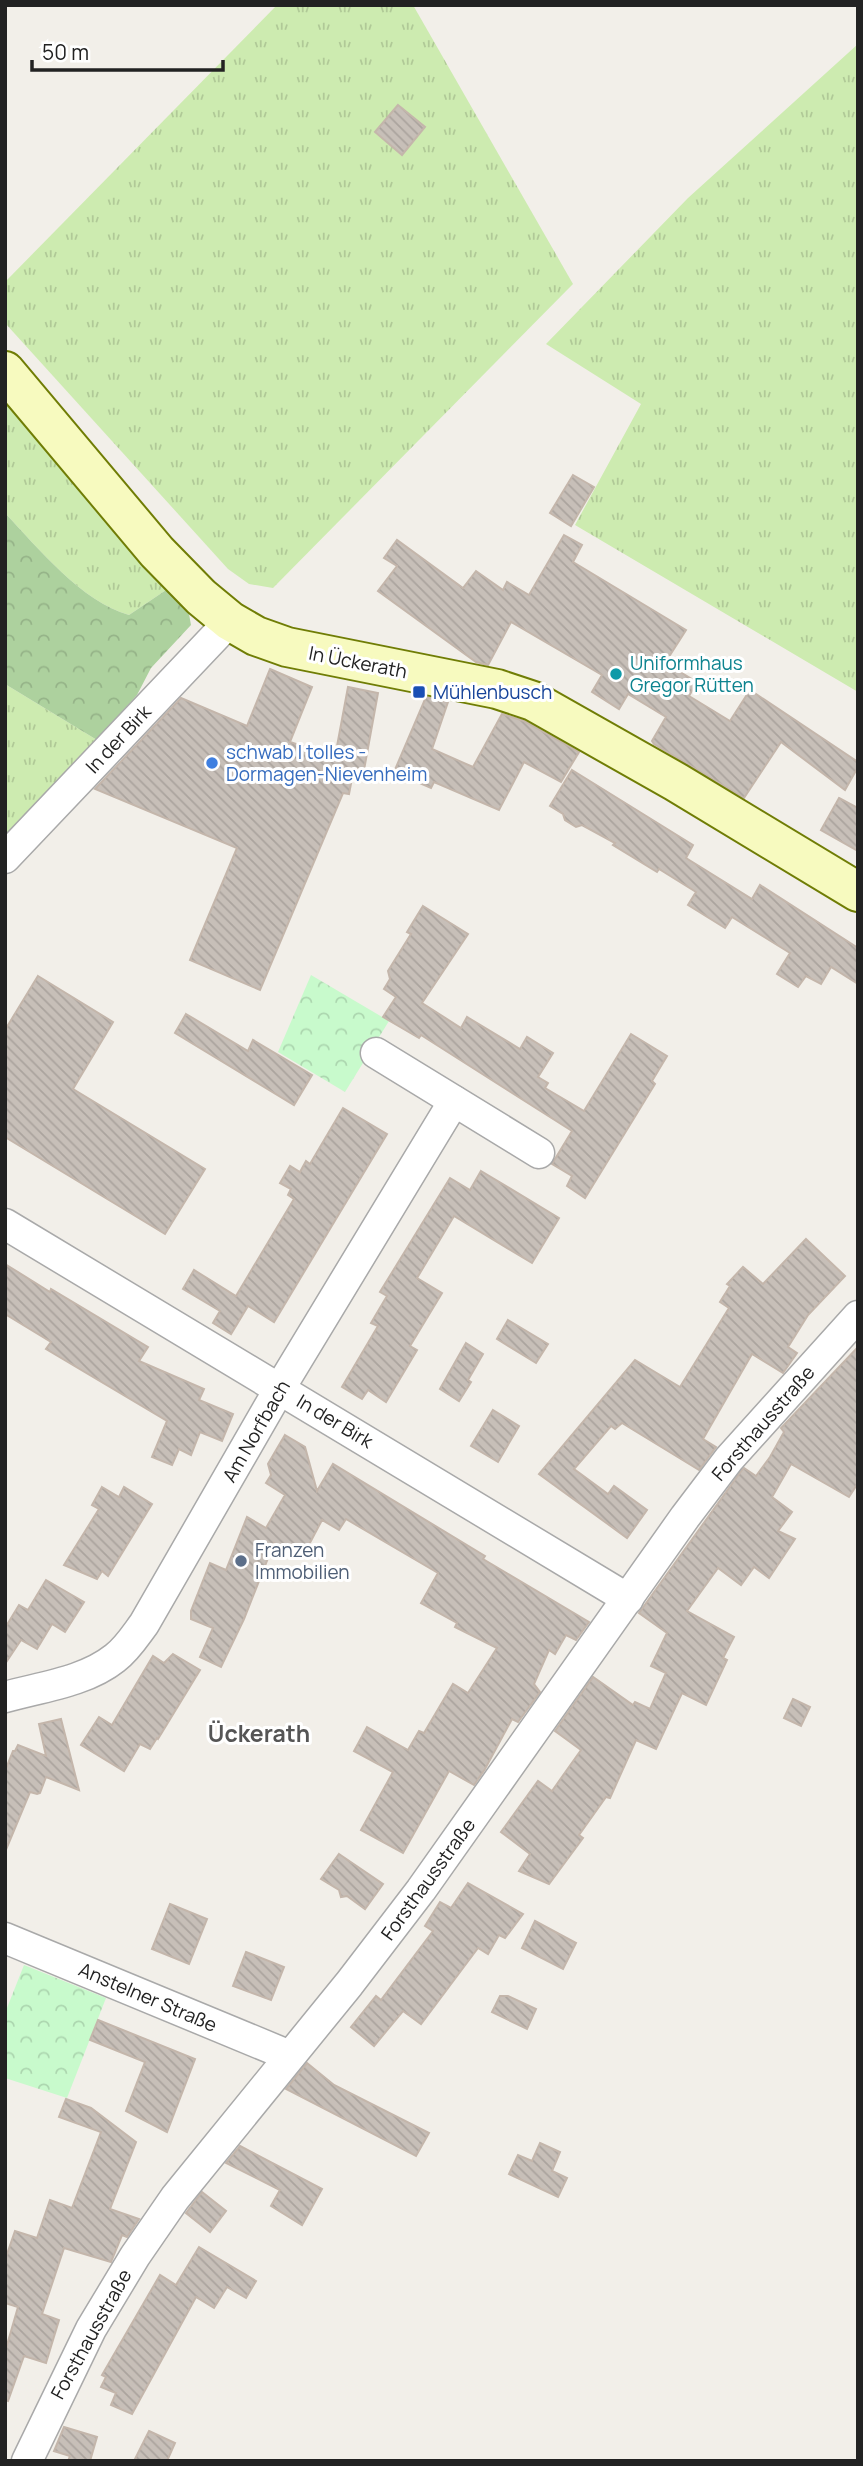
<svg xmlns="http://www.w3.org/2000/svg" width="863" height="2466" font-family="Manrope,sans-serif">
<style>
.grass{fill:url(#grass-tufts)}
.forest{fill:url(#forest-crowns)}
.park{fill:url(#park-crowns)}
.building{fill:url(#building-back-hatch);stroke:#c4b6ab;stroke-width:2}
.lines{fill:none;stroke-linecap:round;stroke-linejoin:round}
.street-casing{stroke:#a9a9a9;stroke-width:33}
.secondary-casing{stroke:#707d05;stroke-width:42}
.street{stroke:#fff;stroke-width:30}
.secondary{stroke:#f7fabf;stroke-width:38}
.culture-dot{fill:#0f9aa8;stroke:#fff;stroke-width:2.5}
.transit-dot{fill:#1a4fb4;stroke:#fff;stroke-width:2.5}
.shop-dot{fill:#3f7fe0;stroke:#fff;stroke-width:2.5}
.service-dot{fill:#5c6f8a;stroke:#fff;stroke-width:2.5}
.labels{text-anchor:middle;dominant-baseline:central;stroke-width:6;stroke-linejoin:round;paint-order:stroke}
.street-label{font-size:19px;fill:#222;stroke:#fff}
.culture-label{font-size:19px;fill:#0d838f;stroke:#fff;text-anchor:start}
.transit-label{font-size:19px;fill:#164399;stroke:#fff;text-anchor:start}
.shop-label{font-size:19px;fill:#366cbe;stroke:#fff;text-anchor:start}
.service-label{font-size:19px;fill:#4e5e75;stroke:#fff;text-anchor:start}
.quarter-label{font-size:23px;font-weight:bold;fill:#555;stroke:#fff}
</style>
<defs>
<pattern id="grass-tufts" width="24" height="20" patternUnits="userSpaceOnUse" patternTransform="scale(1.75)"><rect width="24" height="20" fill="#cdebb0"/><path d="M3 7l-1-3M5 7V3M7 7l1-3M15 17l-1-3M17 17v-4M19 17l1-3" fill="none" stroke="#b0c997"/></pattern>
<pattern id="forest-crowns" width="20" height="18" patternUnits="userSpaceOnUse" patternTransform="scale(1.75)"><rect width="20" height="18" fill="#add19e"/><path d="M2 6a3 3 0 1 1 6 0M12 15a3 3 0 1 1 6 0" fill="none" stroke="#95b388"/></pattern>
<pattern id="park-crowns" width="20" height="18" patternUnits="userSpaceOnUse" patternTransform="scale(1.75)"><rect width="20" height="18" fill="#c8facc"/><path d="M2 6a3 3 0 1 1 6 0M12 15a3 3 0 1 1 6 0" fill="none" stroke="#acd6af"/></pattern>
<pattern id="building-back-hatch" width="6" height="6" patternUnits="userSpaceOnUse" patternTransform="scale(1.75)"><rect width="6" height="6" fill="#c7bfb8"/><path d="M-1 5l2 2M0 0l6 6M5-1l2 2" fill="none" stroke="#aba49e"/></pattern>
</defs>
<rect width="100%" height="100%" fill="#f2efe9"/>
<g class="grass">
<polygon points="277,5 413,5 573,284 273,588 249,584 228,569 5,323 5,282"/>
<polygon points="858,44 858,692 575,525 641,404 546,344 688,198"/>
<path d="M5 393 172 586 129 615C82 602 38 548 5 513Z"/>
<polygon points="5,684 97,740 5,837"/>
</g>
<path class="forest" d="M5 513C38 548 82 602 129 615L172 586 187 603 191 625 151 668 137 695 97 740 5 684Z"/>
<g class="park">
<polygon points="311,975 389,1021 345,1092 278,1052"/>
<polygon points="24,1965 106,1998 67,2098 5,2078 5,2013"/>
</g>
<g class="building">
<polygon points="398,105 425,127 402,155 375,132"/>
<polygon points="573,475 594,487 571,526 550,513"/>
<polygon points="564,535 582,545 573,562 686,630 665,663 697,682 689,696 730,721 750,690 858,762 858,767 845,790 781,742 744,798 654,744 652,741 666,717 628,694 619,709 592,692 602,675 511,622 488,665 476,662 378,591 397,566 384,558 397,540 463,588 476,571 503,590 507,582 529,595"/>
<polygon points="270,669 312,687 290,742 335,757 348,687 378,693 364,770 354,768 349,794 343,793 260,990 190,960 237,848 95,789 181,698 247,726"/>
<polygon points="426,697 448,702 432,749 473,767 502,714 524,721 579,752 561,782 524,762 499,810 434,782 431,788 394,772"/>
<polygon points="572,770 693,845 686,858 752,899 760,885 858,948 858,984 831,967 821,984 806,976 798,987 777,974 790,953 732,917 725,928 688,905 696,892 659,869 657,872 613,845 615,843 582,825 576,827 565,820 563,814 550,806"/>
<polygon points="839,798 858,808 858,851 821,830"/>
<polygon points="423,906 468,934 422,1003 461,1028 467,1017 520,1049 527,1037 553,1053 538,1077 548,1083 545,1088 584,1111 631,1034 667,1056 652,1081 655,1084 585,1198 567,1186 572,1176 552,1164 572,1131 421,1035 419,1038 383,1017 396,997 384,989 390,979 388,971 411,934 407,932"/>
<polygon points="38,976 113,1022 73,1089 205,1169 165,1234 5,1137 5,1030"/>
<polygon points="186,1014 248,1051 253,1040 312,1075 294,1105 175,1033"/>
<polygon points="343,1108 387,1134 274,1322 248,1306 231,1334 213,1323 220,1311 183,1289 194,1270 236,1296 294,1199 288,1195 291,1189 280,1183 290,1166 300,1172 306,1161 310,1164"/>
<polygon points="481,1171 559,1218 532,1263 454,1216 417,1278 442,1293 410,1346 417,1350 386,1402 368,1390 362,1399 342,1387 378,1326 371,1323 387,1296 380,1292 450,1178 470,1190"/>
<polygon points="806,1239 845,1276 808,1315 788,1347 797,1353 783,1373 752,1354 703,1439 716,1447 699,1470 622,1423 615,1429 611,1426 574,1469 608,1494 614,1486 647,1510 627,1538 539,1474 635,1360 680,1387 729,1308 720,1302 730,1286 727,1284 743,1267 763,1284"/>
<polygon points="5,1264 50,1292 51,1289 148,1347 139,1361 204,1389 199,1400 233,1414 222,1441 200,1432 191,1455 179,1449 172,1465 152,1457 167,1421 46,1349 51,1342 5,1314"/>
<polygon points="508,1320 548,1344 536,1363 497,1339"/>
<polygon points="466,1343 483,1354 468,1380 471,1382 459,1401 440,1389"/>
<polygon points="858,1347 858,1483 849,1497 791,1464 772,1497 792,1512 778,1531 795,1539 769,1578 754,1567 741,1585 718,1568 687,1611 734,1637 723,1658 727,1660 706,1705 682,1693 656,1749 636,1740 610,1798 606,1797 579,1835 583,1838 549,1884 519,1871 530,1854 501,1832 538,1781 552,1791 581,1750 555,1731 593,1677 633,1705 635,1702 650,1709 666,1673 651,1666 667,1633 639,1613 742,1470 744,1468 756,1476 770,1457 784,1432 781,1428"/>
<polygon points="493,1410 519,1426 498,1462 471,1446"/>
<polygon points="285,1435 305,1447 317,1491 333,1464 485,1556 483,1559 589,1622 576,1640 566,1635 555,1654 549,1650 534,1684 540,1692 518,1722 512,1719 485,1769 474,1785 449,1771 403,1853 361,1830 393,1772 354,1751 367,1727 408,1750 419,1731 424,1733 453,1684 468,1693 497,1648 455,1627 457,1623 421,1603 438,1573 346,1519 339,1530 322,1520 302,1558 274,1543 244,1619 221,1667 200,1657 213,1628 191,1619 191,1611 210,1563 226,1570 247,1517 266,1528 285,1495 266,1483 271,1475 268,1464"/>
<polygon points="102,1487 119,1497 124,1487 152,1504 108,1576 102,1571 97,1579 64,1565 99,1509 92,1505"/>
<polygon points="46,1580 84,1602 65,1632 52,1624 37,1649 21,1640 5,1664 5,1628 19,1605 28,1610"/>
<polygon points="173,1654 200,1670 158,1739 157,1738 150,1749 140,1744 124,1771 81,1745 99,1717 112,1725 153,1656 164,1663"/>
<polygon points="793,1699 810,1707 801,1726 784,1718"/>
<polygon points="61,1719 79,1790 46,1777 40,1793 37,1794 30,1792 5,1852 5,1771 13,1751 15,1751 18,1745 46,1756 39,1724"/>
<polygon points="339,1854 383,1884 365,1909 347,1896 341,1897 339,1890 321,1879"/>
<polygon points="468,1883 523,1914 505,1938 499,1935 488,1954 478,1948 421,2024 403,2011 374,2046 351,2027 376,1996 381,2000 433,1931 425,1926 440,1902 451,1908"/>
<polygon points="170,1904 207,1919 189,1964 152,1949"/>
<polygon points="535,1921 576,1943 563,1969 522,1948"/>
<polygon points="246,1952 284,1967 271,2000 233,1986"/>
<polygon points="500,1996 508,1996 536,2009 527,2029 492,2012"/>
<polygon points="98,2020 195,2059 167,2132 126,2111 145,2062 90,2040"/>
<polygon points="307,2063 334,2085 429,2133 416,2156 286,2089"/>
<polygon points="66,2099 91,2108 136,2142 110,2209 139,2219 127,2237 122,2235 111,2262 64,2248 42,2314 59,2320 46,2363 24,2356 8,2401 5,2400 5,2352 18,2307 5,2303 5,2260 15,2231 37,2238 50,2200 72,2208 101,2132 59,2117"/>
<polygon points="540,2143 560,2152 552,2171 567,2178 558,2197 509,2174 518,2155 532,2161"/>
<polygon points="240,2146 322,2189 302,2225 271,2206 280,2190 226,2163"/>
<polygon points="202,2192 226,2211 210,2232 186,2213"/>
<polygon points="199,2247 256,2281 246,2298 227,2287 214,2308 196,2297 132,2414 111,2405 116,2393 101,2387 106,2377 102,2375 160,2275 176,2285"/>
<polygon points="64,2427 97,2437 90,2461 68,2461 70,2456 54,2451"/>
<polygon points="149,2431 175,2443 167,2461 134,2461"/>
</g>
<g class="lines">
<g class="street-casing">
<g id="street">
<polyline points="5,858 230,621"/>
<polyline points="376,1053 539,1153"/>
<polyline points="5,1224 628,1599"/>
<path d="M5 1697C41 1687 85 1682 115 1658 127 1649 135 1636 144 1624L280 1388 454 1101"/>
<polyline points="5,1938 290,2056"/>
<polyline points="27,2461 91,2329 135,2256 175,2198 349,1984 421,1890 685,1517 729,1459 858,1316"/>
</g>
</g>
<g class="secondary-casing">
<polyline id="secondary" points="5,371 157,552 201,597 230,621 256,636 287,647 497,689 533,701 676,782 858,892"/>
</g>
<use href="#street" class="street"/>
<use href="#secondary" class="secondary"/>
</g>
<circle class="culture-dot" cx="616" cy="674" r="7"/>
<rect class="transit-dot" x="412" y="685" width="14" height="14" rx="3.5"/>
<circle class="shop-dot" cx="212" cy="763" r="7"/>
<circle class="service-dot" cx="241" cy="1561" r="7"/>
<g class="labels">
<g class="street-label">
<text transform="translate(358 662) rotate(11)">In Ückerath</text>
<text transform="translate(118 739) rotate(-47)">In der Birk</text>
<text transform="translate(335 1421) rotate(31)">In der Birk</text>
<text transform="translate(763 1423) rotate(-49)">Forsthausstraße</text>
<text transform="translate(256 1431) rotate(-60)">Am Norfbach</text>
<text transform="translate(428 1879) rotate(-54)">Forsthausstraße</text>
<text transform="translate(148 1997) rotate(23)">Anstelner Straße</text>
<text transform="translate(91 2334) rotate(-61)">Forsthausstraße</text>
</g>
<g class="culture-label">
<text x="630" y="663">Uniformhaus<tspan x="630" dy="22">Gregor Rütten</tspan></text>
</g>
<g class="transit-label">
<text x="433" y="692">Mühlenbusch</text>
</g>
<g class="shop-label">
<text x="226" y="752">schwab | tolles -<tspan x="226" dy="22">Dormagen-Nievenheim</tspan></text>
</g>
<g class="service-label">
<text x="255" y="1550">Franzen<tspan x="255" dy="22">Immobilien</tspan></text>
</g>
<g class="quarter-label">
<text x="259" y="1733">Ückerath</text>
</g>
</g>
<rect width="863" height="2466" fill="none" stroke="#222222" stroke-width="14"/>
<path d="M32 60v10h191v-10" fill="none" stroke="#222222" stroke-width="3.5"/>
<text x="42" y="60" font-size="21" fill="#222222" stroke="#ffffff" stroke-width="5" paint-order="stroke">50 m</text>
</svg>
